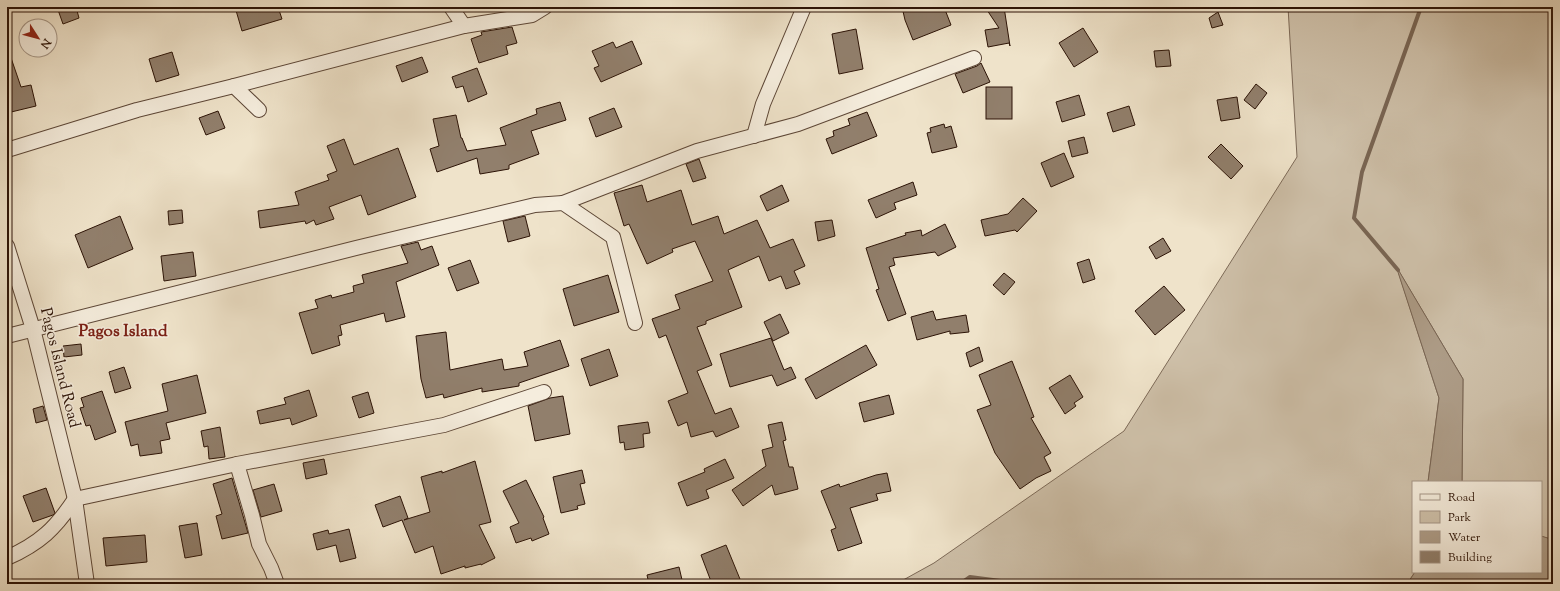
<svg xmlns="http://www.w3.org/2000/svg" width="1560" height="591" font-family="'Sorts Mill Goudy',serif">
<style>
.green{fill:#cec0a9;stroke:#7d6a58}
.water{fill:#ad9c87;stroke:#796553}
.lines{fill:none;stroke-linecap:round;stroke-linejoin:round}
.stream{stroke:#796553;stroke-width:4}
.building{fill:#917f6c;stroke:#2c1306}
.minor-casing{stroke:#5d4737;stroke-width:16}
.minor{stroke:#f5eddd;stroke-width:14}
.labels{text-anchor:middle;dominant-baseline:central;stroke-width:3;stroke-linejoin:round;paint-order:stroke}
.street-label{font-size:16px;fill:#2c1306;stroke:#f5eddd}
.neighbourhood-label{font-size:17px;font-weight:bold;fill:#7a1f14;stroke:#f5eddd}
</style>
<rect width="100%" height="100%" fill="#efe3ca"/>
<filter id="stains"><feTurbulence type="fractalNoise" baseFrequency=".005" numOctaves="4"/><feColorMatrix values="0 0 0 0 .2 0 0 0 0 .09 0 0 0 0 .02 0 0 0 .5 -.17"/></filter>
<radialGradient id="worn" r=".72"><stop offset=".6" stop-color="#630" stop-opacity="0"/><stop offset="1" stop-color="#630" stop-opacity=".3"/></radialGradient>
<polygon class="green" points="1288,7 1553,7 1553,537 1551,540 1541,536 1541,482 1462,482 1463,379 1397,268 1439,398 1428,482 1413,482 1413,572 1415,572 1407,584 896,584 934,563 1124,431 1297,157"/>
<g class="water">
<polygon points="1396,266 1463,379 1462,482 1428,482 1439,398"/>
<polygon points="1541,536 1551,539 1553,537 1553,584 1470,584 1464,581 1461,584 1407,584 1415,572 1541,572"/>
</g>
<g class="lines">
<g class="stream">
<polyline points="1398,270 1354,218 1362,172 1421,7"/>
<polyline points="960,584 970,577 1024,584"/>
</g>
</g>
<g class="building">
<polygon points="57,7 76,7 79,18 63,24"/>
<polygon points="235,7 278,7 282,19 242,31"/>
<polygon points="902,7 944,7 951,25 913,40 905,20"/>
<polygon points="985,7 1004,7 1010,46 1009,43 988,47 985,30 999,28"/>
<polygon points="1218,12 1223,25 1212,28 1209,18"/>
<polygon points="512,27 517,43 506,46 508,54 479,63 471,39 482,35 481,32"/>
<polygon points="1083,28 1098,52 1074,67 1059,43"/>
<polygon points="856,29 863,69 839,74 832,34"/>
<polygon points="632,41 642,64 601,82 594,68 599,66 592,51 613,42 616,48"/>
<polygon points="1169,50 1171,66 1156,67 1154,51"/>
<polygon points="7,52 9,52 21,87 31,85 36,106 7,113"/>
<polygon points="172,52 179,75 156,82 149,59"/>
<polygon points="422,57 428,72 402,82 396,66"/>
<polygon points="981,63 990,82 963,93 955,74 977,66"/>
<polygon points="477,68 487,94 468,102 463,86 456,88 452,77"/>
<polygon points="1256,84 1267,93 1255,109 1244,100"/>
<rect x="986" y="87" width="26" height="32"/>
<polygon points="1079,95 1085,115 1062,122 1056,102"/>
<polygon points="1237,97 1240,118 1221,121 1217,100"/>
<polygon points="560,102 566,120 531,131 539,154 509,165 509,169 480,174 477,158 437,172 430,149 439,146 433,119 456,115 461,138 462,138 467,151 506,145 500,128 537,114 536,109"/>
<polygon points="1129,106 1135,125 1113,132 1107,113"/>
<polygon points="614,108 622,127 596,137 589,118"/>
<polygon points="218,111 225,128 206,135 199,118"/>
<polygon points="867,112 877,136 832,154 826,139 834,136 833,131 850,125 848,119"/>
<polygon points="944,124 945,128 951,126 957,147 932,153 927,133 931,132 930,128"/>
<polygon points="1084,137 1088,153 1072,157 1068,141"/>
<polygon points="344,139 354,165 398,148 416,197 368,215 361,195 329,207 334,219 316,225 314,220 306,224 305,221 260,228 258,211 299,205 295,192 329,180 327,175 337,171 327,146"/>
<polygon points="1221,144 1243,166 1231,179 1208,157"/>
<polygon points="1064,153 1074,177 1051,187 1041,163"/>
<polygon points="699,159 706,178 693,182 686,164"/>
<polygon points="913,182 917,195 894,203 896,209 876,218 868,200"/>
<polygon points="642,185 647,202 681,190 692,225 718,216 724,234 757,220 770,248 793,239 805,266 794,271 800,284 786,289 781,276 769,281 759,256 728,270 742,307 706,321 706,324 697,327 712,365 697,371 715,414 731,408 739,427 716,437 713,431 691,437 687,422 678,426 668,401 688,393 666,335 659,338 652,319 680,309 675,295 713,281 695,241 672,249 673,252 647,264 629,224 624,226 614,193"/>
<polygon points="782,185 789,201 767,211 760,196"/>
<polygon points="1023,198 1037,211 1017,232 1015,230 985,236 981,220 1008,214"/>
<polygon points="182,210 183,223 169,225 168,211"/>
<polygon points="120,216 133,249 88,268 75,235"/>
<polygon points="525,216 530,236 508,242 503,221"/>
<polygon points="832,220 835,236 818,241 815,222"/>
<polygon points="945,224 956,247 938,256 935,252 893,258 895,265 889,267 906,314 888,321 876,290 879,289 866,248 906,235 905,233 921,230 922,236"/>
<polygon points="1163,238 1171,251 1156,259 1149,247"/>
<polygon points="418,242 421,250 432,246 439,265 396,282 405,317 386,322 384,313 340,325 342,335 338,336 340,345 312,354 299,313 318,308 315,300 331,295 332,298 354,292 353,286 364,283 362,275 408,263 401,246"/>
<polygon points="193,252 196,276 164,281 161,256"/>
<polygon points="1089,259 1095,279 1083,283 1077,263"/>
<polygon points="470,260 479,283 457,291 448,268"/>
<polygon points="1004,273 1015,282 1004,295 993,285"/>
<polygon points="608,275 619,312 574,326 563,289"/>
<polygon points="1164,286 1185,310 1155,335 1135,311"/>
<polygon points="933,311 936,320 966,315 969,332 950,334 950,331 917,340 911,317"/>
<polygon points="780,314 789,333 773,341 764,322"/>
<polygon points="446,332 450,370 502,359 504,370 528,366 524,352 560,340 569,366 519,383 519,386 482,392 482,388 444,398 443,394 426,398 421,379 416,336"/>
<polygon points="771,338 784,370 791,367 796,378 777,386 772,375 730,387 720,354"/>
<polygon points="81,344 82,355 64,357 63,346"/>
<polygon points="866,345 877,365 816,399 805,379"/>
<polygon points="979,347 983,361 970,367 966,353"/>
<polygon points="609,349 618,376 590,386 581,359"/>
<polygon points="1012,361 1034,417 1031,418 1051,453 1044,457 1051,471 1036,478 1020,489 995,453 977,410 991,405 979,375"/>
<polygon points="124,367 131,388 115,393 109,372"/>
<polygon points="197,375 206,413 166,423 170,439 160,441 162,453 140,456 138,444 131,446 125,422 168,411 162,384"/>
<polygon points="1070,375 1083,397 1074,403 1076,406 1065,414 1049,388"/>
<polygon points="309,390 317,416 292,425 290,418 260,424 257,411 286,404 284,398"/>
<polygon points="102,391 116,432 95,440 90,425 86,426 80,408 84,407 81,398"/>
<polygon points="368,392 374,413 359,418 352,397"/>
<polygon points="889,395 894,414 864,422 859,403"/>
<polygon points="563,396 570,434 535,441 528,406 550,398"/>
<polygon points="43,406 47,420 36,423 33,409"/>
<polygon points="648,422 650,433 643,434 644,447 625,450 624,442 620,443 618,426"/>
<polygon points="782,422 786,440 783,441 789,467 793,467 798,489 775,495 772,485 743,506 732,490 766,466 762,450 773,447 768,425"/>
<polygon points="220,427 225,457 209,459 208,446 204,447 201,431"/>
<polygon points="324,459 327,474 306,479 303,463"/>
<polygon points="725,459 734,478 706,490 709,498 687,506 678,483 705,472 704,469"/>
<polygon points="475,461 491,522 479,525 495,558 481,565 481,564 465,568 465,566 441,574 433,546 415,553 402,520 383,527 375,505 400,496 408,518 404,520 430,512 421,477 442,471 442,473"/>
<polygon points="582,470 585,483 580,484 585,504 577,506 578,509 561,513 553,477"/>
<polygon points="887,473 891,491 876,494 878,500 850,508 862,543 838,551 831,530 836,528 821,491 839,484 840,487 876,475"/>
<polygon points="232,478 248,533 222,539 216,516 222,514 213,484"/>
<polygon points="526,480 544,517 543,518 549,534 532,541 531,538 516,543 510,527 519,523 503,491"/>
<polygon points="274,484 282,511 261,517 253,490"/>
<polygon points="46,488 55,513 53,515 33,522 23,496"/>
<polygon points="197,523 202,555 185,558 179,526"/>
<polygon points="349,529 356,558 340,562 336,545 317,550 313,534 328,530 329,534"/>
<polygon points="145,535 147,562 106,566 103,538"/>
<polygon points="726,545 742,584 712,584 701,555"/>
<polygon points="679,567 683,584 649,584 647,575"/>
</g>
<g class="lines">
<g class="minor-casing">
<g id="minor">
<polyline points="451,7 464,26"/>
<polyline points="234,86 464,26 532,15 545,7"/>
<polyline points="754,136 763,104 804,7"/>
<polyline points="7,150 137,110 234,86 259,110"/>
<polyline points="563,203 697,151 798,124 974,58"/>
<polyline points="7,246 33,329 75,499 87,584"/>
<polyline points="7,336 356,248 535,205 563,203 613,237 635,323"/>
<polyline points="237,464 444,425 544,392"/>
<path d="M7 558C40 543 55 529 75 499L237 464 252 515 259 544 271 568 277 584"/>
</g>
</g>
<use href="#minor" class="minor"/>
</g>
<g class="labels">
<g class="street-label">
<text transform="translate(59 368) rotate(76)">Pagos Island Road</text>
</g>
<g class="neighbourhood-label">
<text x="123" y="332">Pagos Island</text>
</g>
</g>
<rect width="1560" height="591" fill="none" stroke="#efe3ca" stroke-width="24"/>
<rect x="8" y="8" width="1544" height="575" fill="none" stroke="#2c1306" stroke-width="2"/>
<rect x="12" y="12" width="1536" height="567" fill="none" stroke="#2c1306"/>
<rect x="1412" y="481" width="130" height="92" fill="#f5eddd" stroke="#a59687"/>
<rect x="1420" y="494" width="20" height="6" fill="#f5eddd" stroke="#a59687"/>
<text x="1448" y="501" font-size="12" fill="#2c1306">Road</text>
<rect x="1420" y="511" width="20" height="12" fill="#cec0a9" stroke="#a59687"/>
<text x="1448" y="521" font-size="12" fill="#2c1306">Park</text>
<rect x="1420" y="531" width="20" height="12" fill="#ad9c87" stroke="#a59687"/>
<text x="1448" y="541" font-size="12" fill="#2c1306">Water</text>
<rect x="1420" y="551" width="20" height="12" fill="#917f6c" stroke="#a59687"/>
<text x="1448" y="561" font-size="12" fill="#2c1306">Building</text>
<g transform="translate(38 38) rotate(126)"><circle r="19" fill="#f5eddd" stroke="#a59687"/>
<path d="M0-3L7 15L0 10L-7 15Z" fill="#8f2418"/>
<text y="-6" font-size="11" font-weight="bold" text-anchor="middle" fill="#2c1306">N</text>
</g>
<rect width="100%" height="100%" filter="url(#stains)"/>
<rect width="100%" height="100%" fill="url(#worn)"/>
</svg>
